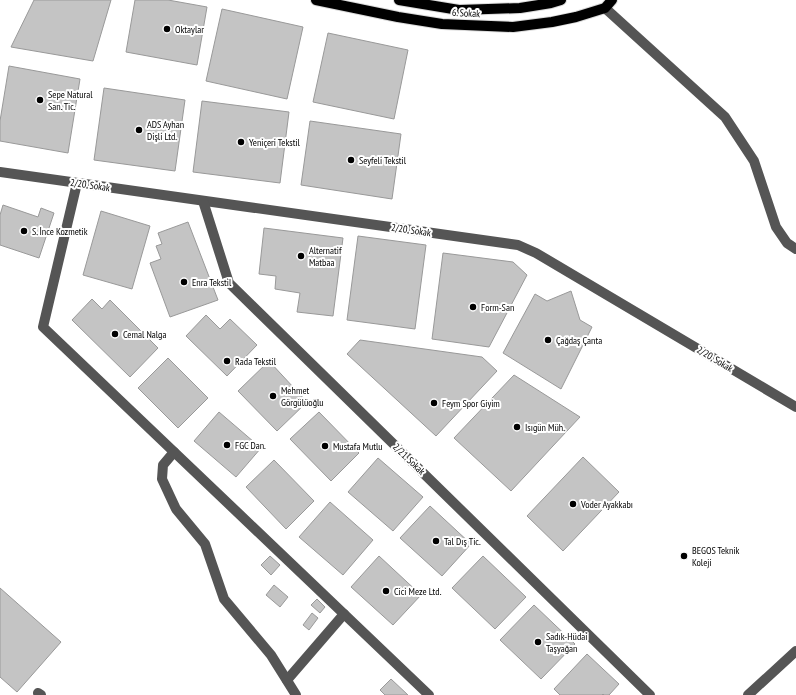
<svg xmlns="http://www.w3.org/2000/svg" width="796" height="695" font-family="'PT Sans Narrow',sans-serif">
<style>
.building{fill:#c4c4c4;stroke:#999}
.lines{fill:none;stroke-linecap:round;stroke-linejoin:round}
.major-casing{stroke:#dbdbdb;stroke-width:12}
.minor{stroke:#555;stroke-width:10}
.major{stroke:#000;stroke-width:10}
.poi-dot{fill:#000;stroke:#fff;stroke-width:1.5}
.labels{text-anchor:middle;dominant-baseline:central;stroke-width:4;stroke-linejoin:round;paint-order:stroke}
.street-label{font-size:10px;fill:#000;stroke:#fff}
.poi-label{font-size:10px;fill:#000;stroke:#fff;text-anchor:start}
</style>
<rect width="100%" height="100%" fill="#fff"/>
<g class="building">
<polygon points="34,0 111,0 93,61 11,47"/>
<polygon points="135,0 168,0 207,7 197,65 126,52"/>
<polygon points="222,9 303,27 287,99 206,81"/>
<polygon points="328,33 408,50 394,119 313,102"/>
<polygon points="9,66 80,79 68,153 0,141 0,121"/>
<polygon points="104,88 185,100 175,171 94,160"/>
<polygon points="202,101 289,112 280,183 193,172"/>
<polygon points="310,121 401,134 392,199 301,185"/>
<polygon points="3,205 38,217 41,208 54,213 39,258 0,245 0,215"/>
<polygon points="101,211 150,226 132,289 83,275"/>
<polygon points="188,222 218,300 170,317 150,263 161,259 156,246 162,244 158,233"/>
<polygon points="264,228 343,238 333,316 297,312 300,293 275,289 276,276 259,274"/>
<polygon points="358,236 426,245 415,329 347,320"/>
<polygon points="443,253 513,262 527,275 489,347 432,339"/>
<polygon points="571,291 580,320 592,327 561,389 503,353 535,294 547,301"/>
<polygon points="92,299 102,309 110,300 158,348 130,377 72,320"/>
<polygon points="206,315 220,329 230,319 257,345 227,376 186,336"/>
<polygon points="360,340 482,357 497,371 436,436 347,354"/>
<polygon points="168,358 208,398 178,428 138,388"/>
<polygon points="269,361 307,402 277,431 238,391"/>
<polygon points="514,375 580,417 511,491 454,438"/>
<polygon points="219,412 261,448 236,477 194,441"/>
<polygon points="319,412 359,453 331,481 290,439"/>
<polygon points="583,457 619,492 563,551 527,516"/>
<polygon points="378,458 423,497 393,531 348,492"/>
<polygon points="274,460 314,501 286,529 246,487"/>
<polygon points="330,502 373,540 343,575 299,537"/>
<polygon points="430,506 471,544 442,576 400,538"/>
<polygon points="270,556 280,565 271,575 261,565"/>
<polygon points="379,556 421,595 393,625 351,587"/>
<polygon points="483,556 526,597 495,629 452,588"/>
<polygon points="274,585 288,597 280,607 266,595"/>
<polygon points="0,588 61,642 17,692 0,677"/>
<polygon points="317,599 325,607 320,613 311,605"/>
<polygon points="534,605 575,644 541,679 500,640"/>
<polygon points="312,613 318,618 309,630 303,625"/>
<polygon points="587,654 619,684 609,695 604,695 603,694 602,695 560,695 554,689"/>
<polygon points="391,679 408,695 385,695 380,690"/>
</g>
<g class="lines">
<g class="major-casing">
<g id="major">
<polyline points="316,0 398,17 442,24 465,25 513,27 552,22 576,17 605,8 612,0"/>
<polyline points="399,0 459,10 520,8 551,3 561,0"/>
</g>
</g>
<g class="minor">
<polyline points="605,8 725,117 754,161 776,227 787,243 796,249"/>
<polyline points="0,172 518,245 536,253 796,407"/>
<polyline points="77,183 43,327 429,695"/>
<polyline points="203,201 229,283 650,695"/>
<polyline points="174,452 163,465 162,479 176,509 205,544 224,599 271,655 296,695"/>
<polyline points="287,680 344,614"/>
<polyline points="38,693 41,695"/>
<polyline points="748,695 796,651"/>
</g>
<use href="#major" class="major"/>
</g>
<g class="poi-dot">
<circle cx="167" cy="29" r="4"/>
<circle cx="40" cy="100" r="4"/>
<circle cx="139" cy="130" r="4"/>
<circle cx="241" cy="142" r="4"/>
<circle cx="351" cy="160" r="4"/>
<circle cx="24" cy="231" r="4"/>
<circle cx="301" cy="256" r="4"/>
<circle cx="184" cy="282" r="4"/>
<circle cx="473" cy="307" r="4"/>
<circle cx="115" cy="334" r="4"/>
<circle cx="548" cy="340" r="4"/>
<circle cx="227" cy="361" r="4"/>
<circle cx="273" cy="396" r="4"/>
<circle cx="434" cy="403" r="4"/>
<circle cx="517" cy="427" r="4"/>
<circle cx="227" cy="445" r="4"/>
<circle cx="325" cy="446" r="4"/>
<circle cx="573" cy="504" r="4"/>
<circle cx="436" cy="541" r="4"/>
<circle cx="684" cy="556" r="4"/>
<circle cx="386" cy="591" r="4"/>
<circle cx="538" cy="642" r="4"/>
</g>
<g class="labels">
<g class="street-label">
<text transform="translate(466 13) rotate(3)">6. Sokak</text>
<text transform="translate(90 185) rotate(8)">2/20. Sokak</text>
<text transform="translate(411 230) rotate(8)">2/20. Sokak</text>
<text transform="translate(715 359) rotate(31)">2/20. Sokak</text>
<text transform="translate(409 459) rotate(44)">2/21. Sokak</text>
</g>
<g class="poi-label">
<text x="175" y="29">Oktaylar</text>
<text x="48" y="94">Sepe Natural<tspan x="48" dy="12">San. Tic.</tspan></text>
<text x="147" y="124">ADS Ayhan<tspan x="147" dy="12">Dişli Ltd.</tspan></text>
<text x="249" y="142">Yeniçeri Tekstil</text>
<text x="359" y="160">Seyfeli Tekstil</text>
<text x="32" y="231">S. İnce Kozmetik</text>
<text x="309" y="250">Alternatif<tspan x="309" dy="12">Matbaa</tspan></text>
<text x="192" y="282">Enra Tekstil</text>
<text x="481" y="307">Form-San</text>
<text x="123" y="334">Cemal Nalga</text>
<text x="556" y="340">Çağdaş Çanta</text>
<text x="235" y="361">Rada Tekstil</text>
<text x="281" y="390">Mehmet<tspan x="281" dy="12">Görgülüoğlu</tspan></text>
<text x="442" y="403">Feym Spor Giyim</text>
<text x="525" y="427">Isıgün Müh.</text>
<text x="235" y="445">FGC Dan.</text>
<text x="333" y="446">Mustafa Mutlu</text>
<text x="581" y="504">Voder Ayakkabı</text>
<text x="444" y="541">Tal Dış Tic.</text>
<text x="692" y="550">BEGOS Teknik<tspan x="692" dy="12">Koleji</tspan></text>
<text x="394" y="591">Cici Meze Ltd.</text>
<text x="546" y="636">Sadık-Hüdai<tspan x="546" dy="12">Taşyağan</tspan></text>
</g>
</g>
</svg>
